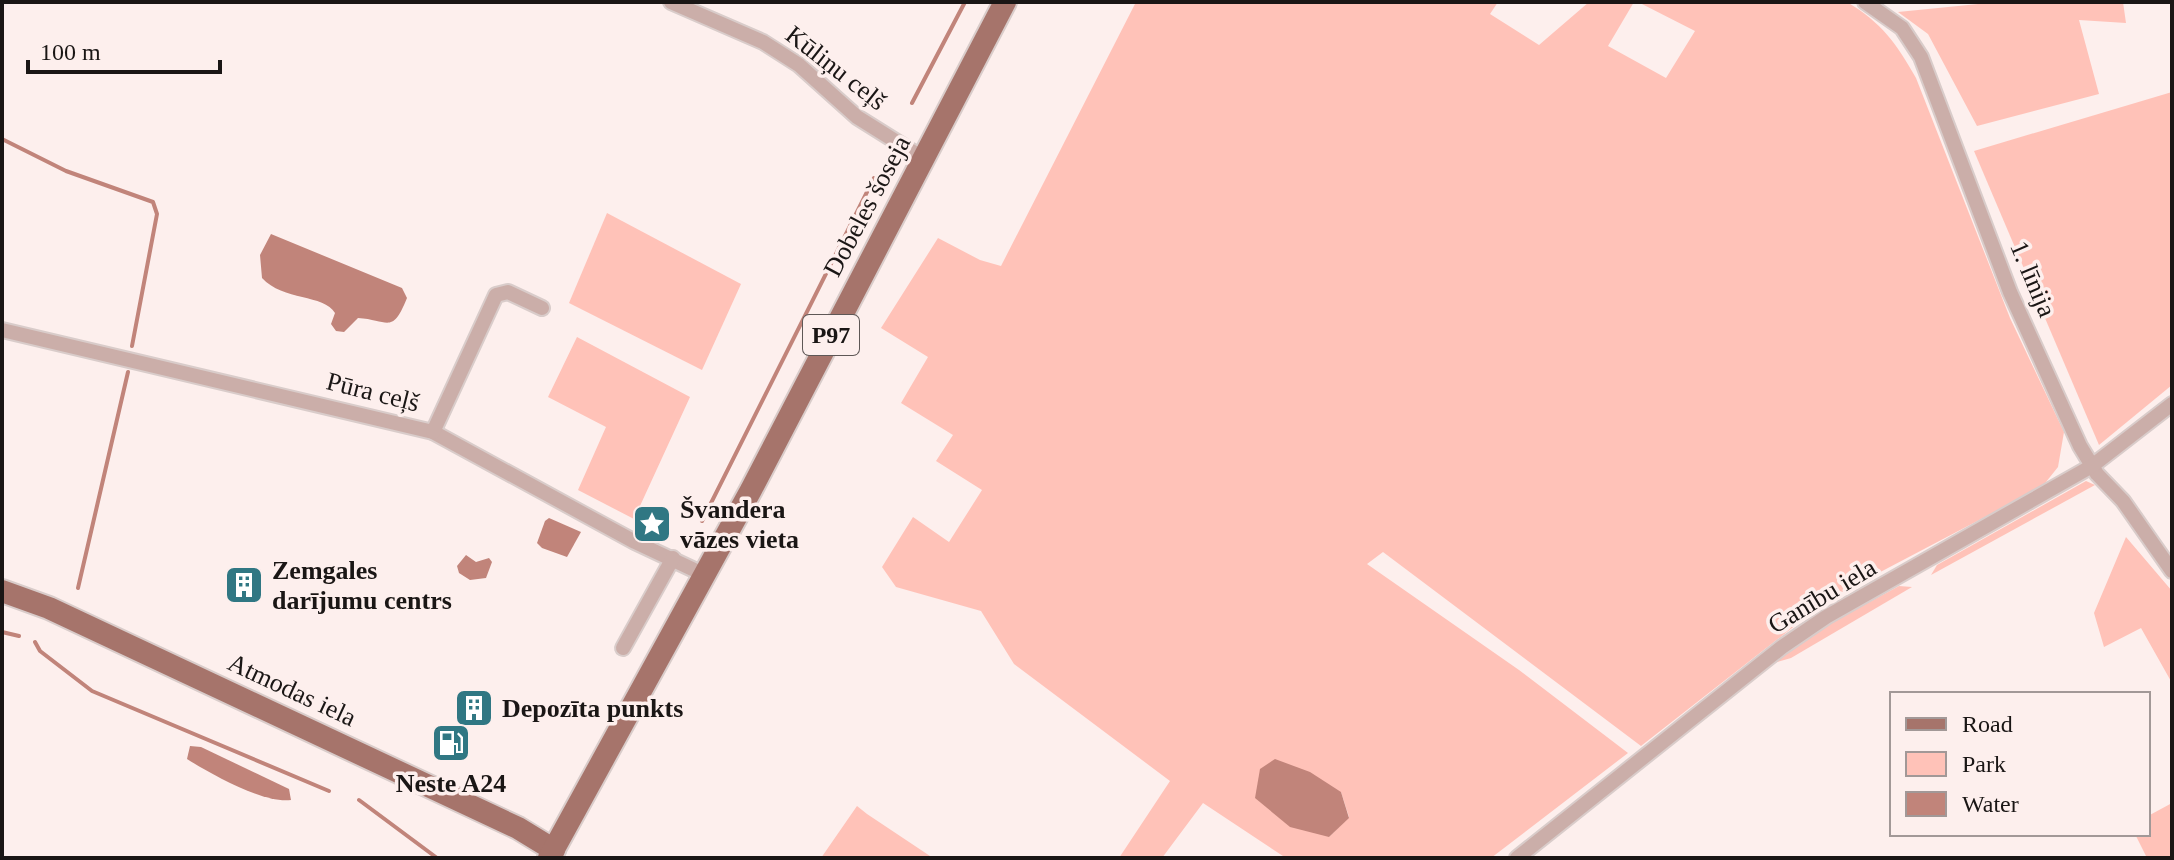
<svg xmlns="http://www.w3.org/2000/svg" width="2174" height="860" font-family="'Times New Roman',serif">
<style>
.green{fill:#ffc2b8;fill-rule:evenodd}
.water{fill:#c1847a}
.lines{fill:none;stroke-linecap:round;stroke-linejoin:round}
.stream{stroke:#c1847a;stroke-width:4}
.street-casing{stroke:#d9ccca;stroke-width:18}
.primary-casing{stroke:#d9ccca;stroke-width:26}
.street{stroke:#cbaea9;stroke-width:14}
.primary{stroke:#a6746b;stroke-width:22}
.labels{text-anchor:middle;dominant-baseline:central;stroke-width:7;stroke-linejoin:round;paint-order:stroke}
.shield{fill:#fdefed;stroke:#5e5756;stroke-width:2}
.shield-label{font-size:24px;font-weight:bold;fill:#1a1615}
.street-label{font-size:26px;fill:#1a1615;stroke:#fdefed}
.poi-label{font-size:26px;font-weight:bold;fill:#1a1615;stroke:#fdefed;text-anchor:start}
</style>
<rect width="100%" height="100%" fill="#fdefed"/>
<g class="green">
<path d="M1136 2H1498L1490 14 1539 45 1589 2H1634L1608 46 1666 78 1695 31 1638 2H1847C1882 23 1896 43 1916 78L2010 318 2064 432 2058 467 2042 487 1829 599 1641 746 1383 552 1367 564 1519 670 1628 753 1491 858H1286L1203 803 1162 858H1119L1170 781 1014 664 981 611 896 587 882 567 913 517 949 542 982 490 936 461 953 435 901 403 928 357 881 328 938 238 980 260 1001 266ZM1341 792 1349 817 1329 837Z"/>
<polygon points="1998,2 2123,2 2126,23 2079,20 2099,94 1977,126 1928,34 1898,12"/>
<polygon points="2172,92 2172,385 2099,445 1974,151"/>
<polygon points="607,213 741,284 702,370 569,303"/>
<polygon points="577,337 690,397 634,519 578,490 606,427 548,397"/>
<polygon points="2086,481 2095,485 1931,575 1937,565"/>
<polygon points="2126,537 2172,591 2172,683 2141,628 2104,647 2094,613"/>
<polygon points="1899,586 1912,587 1791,658 1774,663 1822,628"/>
<polygon points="2172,803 2172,858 2147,858 2135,834 2148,834 2148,816"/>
<polygon points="857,806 867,814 933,858 821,858"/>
</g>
<g class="water">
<path d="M271 234 402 288 407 298C392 335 389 320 358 318L344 332 336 331 331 324 335 313C324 294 283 301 262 278L260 255Z"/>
<polygon points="549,518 581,532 567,557 542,548 537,543 545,521"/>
<polygon points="466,555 476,562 489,558 492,562 486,578 470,580 459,573 457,566"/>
<path d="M190 746 201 747 289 789 291 800C264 804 211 774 187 759Z"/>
<polygon points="1275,759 1310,772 1341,792 1349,818 1329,837 1290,827 1255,798 1260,769"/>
</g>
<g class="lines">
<g class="stream">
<polyline points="912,103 965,2"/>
<polyline points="2,139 66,171 153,202 157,214 132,346"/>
<polyline points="702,521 874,178"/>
<polyline points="78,588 128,372"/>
<polyline points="2,632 19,636"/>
<polyline points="35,642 40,651 92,691 329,791"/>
<polyline points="359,800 437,858"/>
</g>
<g class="street-casing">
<g id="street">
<polyline points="671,2 763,42 799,65 857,117 924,159"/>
<polyline points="1865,2 1902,28 1921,57 2010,292 2080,446 2097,474 2123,501 2172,571"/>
<polyline points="2,330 433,432 635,542 705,575"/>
<polyline points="433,432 496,295 508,292 542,308"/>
<polyline points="623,648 673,558"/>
<polyline points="1517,858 1782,647 1826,617 2092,466 2172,404"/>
</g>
</g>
<g class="primary-casing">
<g id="primary">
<polyline points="2,591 49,608 518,828 554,850"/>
<polyline points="549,858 751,490 1005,2"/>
</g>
</g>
<use href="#street" class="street"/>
<use href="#primary" class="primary"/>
</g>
<defs>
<g id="sight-square" transform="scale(2)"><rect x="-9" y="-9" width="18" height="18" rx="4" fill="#307783" stroke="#fdefed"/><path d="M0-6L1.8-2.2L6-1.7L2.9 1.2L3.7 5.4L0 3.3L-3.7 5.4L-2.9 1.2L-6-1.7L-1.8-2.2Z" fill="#fff"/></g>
<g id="building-square" transform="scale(2)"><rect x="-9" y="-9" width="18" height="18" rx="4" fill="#307783" stroke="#fdefed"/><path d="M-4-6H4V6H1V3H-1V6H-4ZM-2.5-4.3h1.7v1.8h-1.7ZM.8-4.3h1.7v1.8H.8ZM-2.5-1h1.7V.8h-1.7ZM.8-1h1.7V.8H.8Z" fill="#fff"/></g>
<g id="fuel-square" transform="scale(2)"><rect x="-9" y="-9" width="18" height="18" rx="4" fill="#307783" stroke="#fdefed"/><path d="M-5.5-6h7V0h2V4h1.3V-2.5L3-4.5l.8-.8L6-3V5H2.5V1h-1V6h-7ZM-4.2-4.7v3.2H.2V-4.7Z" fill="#fff"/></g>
</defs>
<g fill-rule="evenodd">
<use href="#sight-square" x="652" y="524"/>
<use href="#building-square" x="244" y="585"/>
<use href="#building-square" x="474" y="708"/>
<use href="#fuel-square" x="451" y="743"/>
</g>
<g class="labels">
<rect class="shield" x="803" y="315" width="56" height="40" rx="6"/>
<g class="shield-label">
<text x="831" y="335">P97</text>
</g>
<g class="street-label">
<text transform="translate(836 68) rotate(38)">Kūliņu ceļš</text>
<text transform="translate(867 206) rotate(-62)">Dobeles šoseja</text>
<text transform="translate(2033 279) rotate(67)">1. līnija</text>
<text transform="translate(373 392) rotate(14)">Pūra ceļš</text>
<text transform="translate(1822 596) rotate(-31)">Ganību iela</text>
<text transform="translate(292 690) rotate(25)">Atmodas iela</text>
</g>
<g class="poi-label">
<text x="680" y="509">Švandera<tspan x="680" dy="30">vāzes vieta</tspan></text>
<text x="272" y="570">Zemgales<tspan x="272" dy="30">darījumu centrs</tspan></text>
<text x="502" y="708">Depozīta punkts</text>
<text x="451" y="783" text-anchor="middle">Neste A24</text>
</g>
</g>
<rect width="2174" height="860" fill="none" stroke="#1a1615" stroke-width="8"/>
<rect x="1890" y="692" width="260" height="144" fill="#fdefed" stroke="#a29897" stroke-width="2"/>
<rect x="1906" y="718" width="40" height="12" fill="#a6746b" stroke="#a29897" stroke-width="2"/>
<text x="1962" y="732" font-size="24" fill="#1a1615">Road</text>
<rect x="1906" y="752" width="40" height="24" fill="#ffc2b8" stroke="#a29897" stroke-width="2"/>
<text x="1962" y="772" font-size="24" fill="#1a1615">Park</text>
<rect x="1906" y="792" width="40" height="24" fill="#c1847a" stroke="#a29897" stroke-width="2"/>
<text x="1962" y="812" font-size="24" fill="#1a1615">Water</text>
<path d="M28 60v12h192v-12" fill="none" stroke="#1a1615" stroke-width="4"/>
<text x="40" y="60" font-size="24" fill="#1a1615" stroke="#fdefed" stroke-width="6" paint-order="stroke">100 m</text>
</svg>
